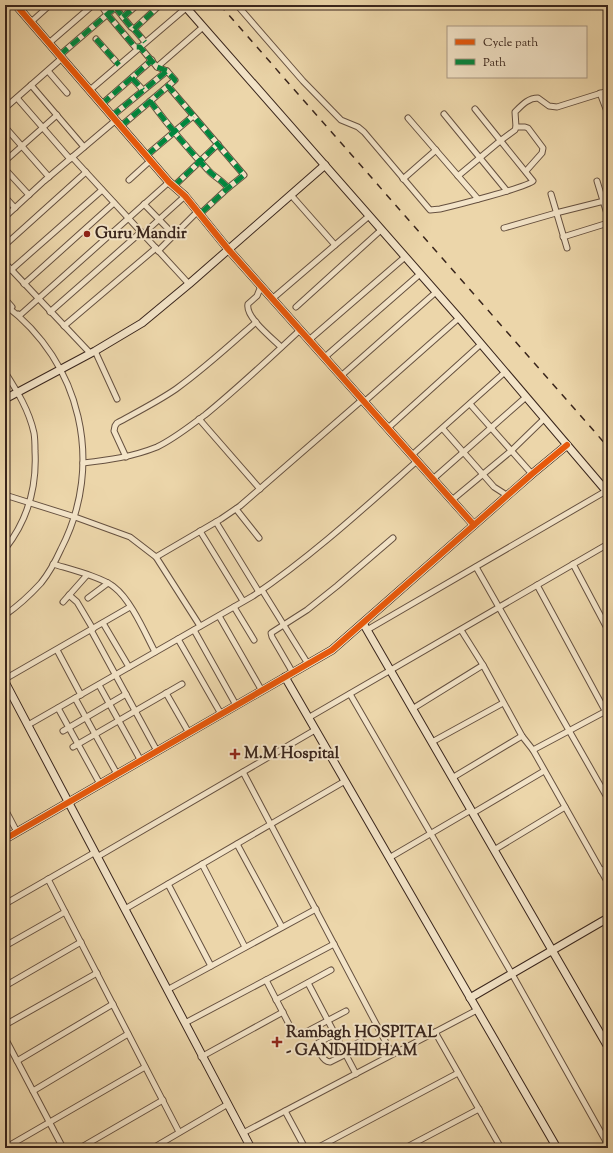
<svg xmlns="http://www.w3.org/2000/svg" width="613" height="1153" font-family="'Sorts Mill Goudy',serif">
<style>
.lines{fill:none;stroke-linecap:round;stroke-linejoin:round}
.street-casing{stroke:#665140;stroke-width:7}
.secondary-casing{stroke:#39251c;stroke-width:9}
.street{stroke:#f3e4c8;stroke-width:5}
.secondary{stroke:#f3e4c8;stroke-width:7}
.rail{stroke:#39251c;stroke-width:1.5;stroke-dasharray:7 7;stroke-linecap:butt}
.quiet{stroke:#00873e;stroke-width:5;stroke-dasharray:10 5;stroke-linecap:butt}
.cycleway-casing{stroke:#f3e4c8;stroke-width:8}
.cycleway{stroke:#e8590c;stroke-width:6}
.poi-dot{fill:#8f2418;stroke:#f3e4c8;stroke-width:1.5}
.labels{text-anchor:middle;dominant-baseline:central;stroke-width:4;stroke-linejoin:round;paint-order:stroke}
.poi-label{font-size:16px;font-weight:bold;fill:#39251c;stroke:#f3e4c8;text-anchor:start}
</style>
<rect width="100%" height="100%" fill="#ecd6aa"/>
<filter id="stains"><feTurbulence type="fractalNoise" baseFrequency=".005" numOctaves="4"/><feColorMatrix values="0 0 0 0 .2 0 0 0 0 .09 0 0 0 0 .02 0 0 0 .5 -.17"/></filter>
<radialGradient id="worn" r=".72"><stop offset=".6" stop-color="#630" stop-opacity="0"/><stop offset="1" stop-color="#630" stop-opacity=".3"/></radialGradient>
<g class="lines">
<g class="street-casing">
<g id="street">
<polyline points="101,5 107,14 135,47 140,47 157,67 167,71 175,80 168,86 244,175 228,188 200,214"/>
<path d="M237 5 303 81 341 120 358 127 364 132 430 210 440 209C453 206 528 187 533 181L475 109"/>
<polyline points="115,7 131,27 134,29 145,42"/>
<polyline points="123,17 137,5"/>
<polyline points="31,22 50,5"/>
<polyline points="134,29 160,5"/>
<polyline points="96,39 119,65"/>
<polyline points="49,43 93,5"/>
<polyline points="60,55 118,5"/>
<polyline points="157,67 203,27"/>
<polyline points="48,71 67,93"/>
<polyline points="132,78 143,90"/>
<polyline points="31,85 84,147"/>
<polyline points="90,90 186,8"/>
<polyline points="600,93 608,114"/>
<polyline points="17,98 70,159"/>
<path d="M150 101C168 125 187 148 208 170 214 177 221 179 228 188"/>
<polyline points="102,104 152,60"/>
<polyline points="5,108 62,58"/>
<polyline points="444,114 507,191"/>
<polyline points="112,116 167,71"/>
<polyline points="408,118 478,199"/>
<polyline points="121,126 168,86"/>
<polyline points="5,127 49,177"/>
<polyline points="516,127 525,127 528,128 543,148 542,153 526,171"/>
<polyline points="147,155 193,116"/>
<polyline points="72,157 189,284"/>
<polyline points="5,161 57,115"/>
<polyline points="5,169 29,195"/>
<path d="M458 176 500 141 515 130 516 127 515 112C522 105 528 98 538 98L549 106 557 107 608 91"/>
<polyline points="403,179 436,150"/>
<polyline points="129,180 151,160"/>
<polyline points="597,181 608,217"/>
<polyline points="174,186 218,144"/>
<polyline points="551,194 567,248"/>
<polyline points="291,195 335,245"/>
<polyline points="5,197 15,208"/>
<polyline points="144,204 174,235"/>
<polyline points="5,217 44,181 116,120"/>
<polyline points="504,228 556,213 608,200"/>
<polyline points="143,234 185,196"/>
<polyline points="563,237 608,223"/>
<polyline points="5,245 86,172"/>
<polyline points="158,251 198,211"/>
<polyline points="5,263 90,353"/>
<polyline points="11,270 102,190"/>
<polyline points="24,284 114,203"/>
<path d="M261 286 257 296 248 304C245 317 272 338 281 347"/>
<polyline points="5,299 12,307"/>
<polyline points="272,299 369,216"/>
<path d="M5 305C81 362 105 464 61 549 56 560 49 573 41 583 30 595 18 606 5 615"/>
<polyline points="296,307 381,230"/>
<polyline points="50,312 141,232"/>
<polyline points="18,314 19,316 169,182"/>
<polyline points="64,326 156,248"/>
<polyline points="309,340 405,257"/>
<polyline points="95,351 117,399"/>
<polyline points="325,357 420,274"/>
<path d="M5 372C17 391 29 410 34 433 35 439 35 445 35 451 37 487 27 521 5 549"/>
<polyline points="341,376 436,292"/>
<polyline points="364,402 459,318"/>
<polyline points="470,404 532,474"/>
<polyline points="199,419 260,489"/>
<polyline points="388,428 481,344"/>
<polyline points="443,429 494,487 508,496"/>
<polyline points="412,455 505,372"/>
<path d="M126 457 114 431 115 426 117 423C137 412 157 402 176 389 204 369 230 345 256 322"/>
<path d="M83 463C109 460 132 457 157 447 174 439 190 426 205 415 238 388 269 359 300 330"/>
<polyline points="433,479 526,397"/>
<polyline points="5,495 75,517 130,537 156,557 200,626"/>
<polyline points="452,500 511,451 545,418"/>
<polyline points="236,509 259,538"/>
<polyline points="216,522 259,592"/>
<polyline points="200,531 243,601"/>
<polyline points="156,557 221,519 240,506 362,400"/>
<path d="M53 564C69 569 102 577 114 587 131 600 145 633 155 652"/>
<polyline points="573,564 608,630"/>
<polyline points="476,567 608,799"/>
<polyline points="537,585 608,716"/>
<polyline points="262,590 308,664"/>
<polyline points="69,595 77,602 93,629"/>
<polyline points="88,598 108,583"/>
<polyline points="63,602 87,575"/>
<polyline points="234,607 254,640"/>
<polyline points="219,616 262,691"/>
<polyline points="103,623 129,667"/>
<polyline points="91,630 157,751"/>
<polyline points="194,630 236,705"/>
<polyline points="367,630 606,491"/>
<polyline points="461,630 483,665 522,736 533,750 608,883"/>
<polyline points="178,639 221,714"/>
<polyline points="57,650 81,695"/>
<polyline points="293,673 272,637 271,633 307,610 337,586 393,538"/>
<polyline points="5,679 130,607"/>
<polyline points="99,685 141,761"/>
<polyline points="166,693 189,733"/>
<polyline points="350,694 512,974 608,1145"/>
<polyline points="75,698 117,774"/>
<polyline points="58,708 100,784"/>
<polyline points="412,709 483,665"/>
<polyline points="308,718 608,544"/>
<path d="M28 725 253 596C312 556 364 508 417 461"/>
<polyline points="63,731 126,694"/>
<polyline points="432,742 503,703"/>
<polyline points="73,747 182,684"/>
<polyline points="533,750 608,710"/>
<polyline points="243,772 392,1054"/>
<polyline points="452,778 522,736"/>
<polyline points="5,809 17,832"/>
<polyline points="473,813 544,771"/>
<polyline points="237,844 282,927"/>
<polyline points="494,850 565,807"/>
<polyline points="97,857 315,730"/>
<polyline points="389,858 471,810"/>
<polyline points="202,864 245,947"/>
<polyline points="601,871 608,867"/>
<polyline points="48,879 179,1132"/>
<polyline points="168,884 211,966"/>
<polyline points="5,904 92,854"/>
<polyline points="125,909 345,781"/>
<polyline points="5,946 65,912"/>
<polyline points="266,980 292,1030 298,1034 304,1033 346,1011"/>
<polyline points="308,983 356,1074"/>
<polyline points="5,986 81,942"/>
<polyline points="167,990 316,909"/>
<polyline points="276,1000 331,970"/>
<polyline points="185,1023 334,944"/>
<polyline points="5,1025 97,973"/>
<polyline points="435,1032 501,1148"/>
<path d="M335 1034 318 1043C318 1050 322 1061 330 1062L346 1054"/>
<polyline points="5,1038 63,1148"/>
<polyline points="344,1051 361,1041"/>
<polyline points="201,1057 283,1012"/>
<polyline points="17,1061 113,1004"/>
<polyline points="33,1091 128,1034"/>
<polyline points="285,1111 305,1148"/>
<polyline points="243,1133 477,1010"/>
<polyline points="5,1148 145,1067"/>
<polyline points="80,1148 163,1100"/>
<polyline points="153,1148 228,1104"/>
<polyline points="317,1148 458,1073"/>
<polyline points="405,1148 479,1109"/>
</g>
</g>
<g class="secondary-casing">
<g id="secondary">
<polyline points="16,5 169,182 185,196 228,249 474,525"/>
<polyline points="184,5 459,318 608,493"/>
<polyline points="5,399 95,351 142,323 189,284 325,165"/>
<polyline points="363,623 608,1047"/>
<polyline points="285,677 557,1148"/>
<polyline points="5,682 251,1148"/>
<polyline points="5,839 332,650 532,474 567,445"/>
<polyline points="470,998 608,918"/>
</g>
</g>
<use href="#street" class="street"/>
<use href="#secondary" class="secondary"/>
<polyline class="rail" points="220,5 608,447"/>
<g class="quiet">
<polyline points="115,7 131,27 134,29 145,42"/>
<polyline points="107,14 135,47 140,47 157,67 167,71 175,80 168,86 244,175 228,188 200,214"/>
<polyline points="123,17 137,5"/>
<polyline points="134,29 160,5"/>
<polyline points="96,39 119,65"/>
<polyline points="60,55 118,5"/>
<polyline points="132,78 143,90"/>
<path d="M150 101C168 125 187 148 208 170 214 177 221 179 228 188"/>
<polyline points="102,104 152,60"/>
<polyline points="112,116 167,71"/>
<polyline points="121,126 168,86"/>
<polyline points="147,155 193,116"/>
<polyline points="174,186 218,144"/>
</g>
<g class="cycleway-casing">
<g id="cycleway">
<polyline points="16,5 169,182 185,196 228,249 474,525"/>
<polyline points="5,839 332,650 532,474 567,445"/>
</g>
</g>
<use href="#cycleway" class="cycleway"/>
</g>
<g class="poi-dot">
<circle cx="87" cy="234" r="4"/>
<path d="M233 748h4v4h4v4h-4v4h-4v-4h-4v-4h4z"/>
<path d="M275 1036h4v4h4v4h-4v4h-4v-4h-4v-4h4z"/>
</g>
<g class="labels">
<g class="poi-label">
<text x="95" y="234">Guru Mandir</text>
<text x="244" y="754">M.M Hospital</text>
<text x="286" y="1033">Rambagh HOSPITAL<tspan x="286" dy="18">- GANDHIDHAM</tspan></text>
</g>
</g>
<rect width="613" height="1153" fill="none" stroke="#ecd6aa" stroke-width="20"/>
<rect x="6" y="6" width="601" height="1141" fill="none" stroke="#39251c" stroke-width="2"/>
<rect x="10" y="10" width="593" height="1133" fill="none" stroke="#39251c"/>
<rect x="447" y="26" width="140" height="52" fill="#f3e4c8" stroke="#a99883"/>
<rect x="455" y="39" width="20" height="6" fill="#e8590c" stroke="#a99883"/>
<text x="483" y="46" font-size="12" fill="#39251c">Cycle path</text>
<rect x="455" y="59" width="20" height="6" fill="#00873e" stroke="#a99883"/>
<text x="483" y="66" font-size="12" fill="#39251c">Path</text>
<rect width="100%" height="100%" filter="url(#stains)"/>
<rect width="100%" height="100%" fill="url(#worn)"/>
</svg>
